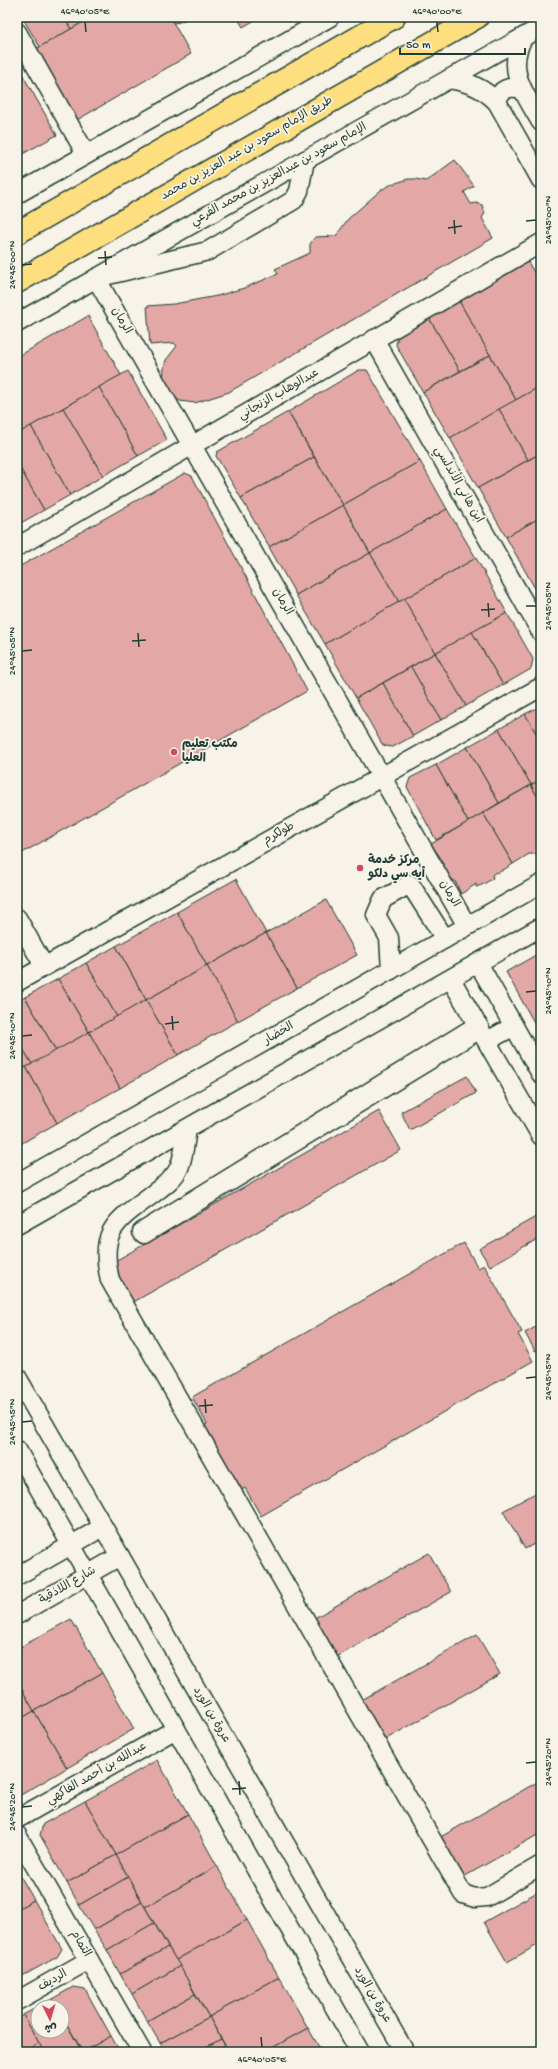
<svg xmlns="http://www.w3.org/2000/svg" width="558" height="2069" font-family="'Gochi Hand','Playpen Sans Arabic',sans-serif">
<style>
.building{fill:#e3a8a5;stroke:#1f3d34}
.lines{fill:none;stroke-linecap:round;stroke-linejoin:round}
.minor-casing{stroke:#1f3d34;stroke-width:21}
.major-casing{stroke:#1f3d34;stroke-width:25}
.minor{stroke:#f7f3e8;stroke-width:18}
.major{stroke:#fedf80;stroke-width:22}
.ticks{fill:none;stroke:#1f3d34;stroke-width:1.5}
.poi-dot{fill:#d1495b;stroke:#f7f3e8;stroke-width:1.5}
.labels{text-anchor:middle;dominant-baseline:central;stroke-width:3.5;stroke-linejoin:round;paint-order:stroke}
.street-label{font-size:12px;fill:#1f3d34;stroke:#f7f3e8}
.poi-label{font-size:12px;font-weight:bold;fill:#1f3d34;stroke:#f7f3e8;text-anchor:start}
.neatline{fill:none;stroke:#1f3d34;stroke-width:1.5}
.ticks-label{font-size:10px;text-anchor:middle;fill:#1f3d34}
</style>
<rect width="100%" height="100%" fill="#f7f3e8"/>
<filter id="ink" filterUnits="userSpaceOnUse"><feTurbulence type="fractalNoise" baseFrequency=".025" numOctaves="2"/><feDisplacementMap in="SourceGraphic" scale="8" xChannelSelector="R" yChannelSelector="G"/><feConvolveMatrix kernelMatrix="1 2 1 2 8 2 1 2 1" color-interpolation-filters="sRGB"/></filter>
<g filter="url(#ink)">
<g class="building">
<polygon points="22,17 64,17 71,29 40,47"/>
<polygon points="64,17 92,17 71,29"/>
<polygon points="92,17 170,17 191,54 77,120 36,49"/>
<polygon points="170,17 190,17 180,22 173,23"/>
<polygon points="237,17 260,17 243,27"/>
<polygon points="17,65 57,135 17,157"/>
<polygon points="455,160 474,186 464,192 471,204 476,203 482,205 485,213 482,218 493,238 229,392 195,403 180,401 173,396 163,378 164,368 166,360 177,346 174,343 150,345 147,306 174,304 217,296 244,288 278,274 275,269 310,253 310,244 315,237 336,236 348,219 381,190 390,185 408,179 416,179 426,181"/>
<polygon points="528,262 541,284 541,386 516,400 459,301"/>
<polygon points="459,301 490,355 460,371 429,318"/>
<polygon points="88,316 121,375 17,434 17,357"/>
<polygon points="429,318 460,371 423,392 396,345 398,336"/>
<polygon points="490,355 516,400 450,438 423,392"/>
<polygon points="359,370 367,370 420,461 343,505 288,412"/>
<polygon points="128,371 167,440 138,456 99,387"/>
<polygon points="541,386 541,453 528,460 499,409"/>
<polygon points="99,387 138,456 103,476 63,408"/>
<polygon points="63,408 103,476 70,495 31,426"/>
<polygon points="499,409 528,460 478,488 450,438"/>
<polygon points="288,412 314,457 241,498 216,456 217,452"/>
<polygon points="31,426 70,495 44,510 17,463 17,434"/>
<polygon points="541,453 541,517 506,537 478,488"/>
<polygon points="314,457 343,505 269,547 241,498"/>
<polygon points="420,461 447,509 370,553 343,505"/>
<polygon points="17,463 44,510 17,525"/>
<polygon points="185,473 192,476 307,691 17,856 17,568"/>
<polygon points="343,505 370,553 296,595 269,547"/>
<polygon points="447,509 476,558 399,602 370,553"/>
<polygon points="541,517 541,589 537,592 506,537"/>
<polygon points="370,553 399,602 325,644 296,595"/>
<polygon points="476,558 507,613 435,653 404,599"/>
<polygon points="404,599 435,653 356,698 325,644"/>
<polygon points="507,613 533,659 531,669 503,685 472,632"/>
<polygon points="472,632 503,685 466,706 435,653"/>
<polygon points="435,653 466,706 441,720 411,667"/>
<polygon points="411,667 441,720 413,736 383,683"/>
<polygon points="383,683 413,736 393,747 385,746 382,744 356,698"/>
<polygon points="541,706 541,742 525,714"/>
<polygon points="525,714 541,742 541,779 531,785 499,729"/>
<polygon points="499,729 531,785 499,803 467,747"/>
<polygon points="467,747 499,803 468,822 436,765"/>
<polygon points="436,765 468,822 436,840 407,787 410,778"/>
<polygon points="541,779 541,803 531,785"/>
<polygon points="531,785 541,803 541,850 537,854 529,854 513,864 483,813"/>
<polygon points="483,813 513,864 498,873 496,872 492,875 493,878 484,884 476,887 476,884 461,894 455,881 448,877 440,862 442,860 431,844"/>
<polygon points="236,879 266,933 207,966 177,912"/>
<polygon points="326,900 357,955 297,988 266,933"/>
<polygon points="177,912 207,966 146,1000 116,946"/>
<polygon points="266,933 297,988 238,1021 207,966"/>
<polygon points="116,946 146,1000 117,1017 86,963"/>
<polygon points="541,952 541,1035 506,972"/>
<polygon points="86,963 117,1017 89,1032 58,979"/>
<polygon points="207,966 238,1021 178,1055 146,1000"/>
<polygon points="58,979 89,1032 56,1051 25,997"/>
<polygon points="25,997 56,1051 32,1064 17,1039 17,1002"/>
<polygon points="146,1000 178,1055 120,1088 89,1032"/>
<polygon points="89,1032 120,1088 57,1123 26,1067"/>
<polygon points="17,1039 32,1064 17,1072"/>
<polygon points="26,1067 57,1123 17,1146 17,1072"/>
<polygon points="467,1076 476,1093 410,1130 401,1112"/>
<polygon points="379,1111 401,1150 130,1304 108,1265"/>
<polygon points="541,1214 541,1237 490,1266 479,1249"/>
<polygon points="464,1243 478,1268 484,1265 522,1332 518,1334 533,1361 261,1516 245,1488 236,1493 199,1428 207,1424 192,1397"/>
<polygon points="541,1324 541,1347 535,1351 525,1333"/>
<polygon points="541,1490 541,1540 525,1549 503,1511"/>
<polygon points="429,1553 451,1592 333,1659 311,1620"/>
<polygon points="71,1619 102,1673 34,1711 17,1681 17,1649"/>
<polygon points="477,1635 500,1674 381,1742 358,1702"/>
<polygon points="102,1673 134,1729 67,1768 34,1711"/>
<polygon points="17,1681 34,1711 17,1721"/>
<polygon points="34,1711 67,1768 19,1796 17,1792 17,1721"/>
<polygon points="157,1760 188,1814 116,1855 85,1801"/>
<polygon points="541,1780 541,1833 460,1879 437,1839"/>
<polygon points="85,1801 116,1855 67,1883 40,1835 43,1824"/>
<polygon points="188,1814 217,1866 145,1907 116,1855"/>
<polygon points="116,1855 128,1877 79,1905 67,1883"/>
<polygon points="217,1866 247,1920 176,1960 145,1907"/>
<polygon points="17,1870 34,1900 17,1909"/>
<polygon points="128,1877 142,1902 94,1930 79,1905"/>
<polygon points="541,1890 541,1943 507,1962 484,1922"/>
<polygon points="34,1900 62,1949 57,1957 17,1979 17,1909"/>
<polygon points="142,1902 154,1923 107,1950 94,1930"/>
<polygon points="247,1920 279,1977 209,2017 176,1960"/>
<polygon points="154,1923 168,1947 120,1974 107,1950"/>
<polygon points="168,1947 180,1966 132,1994 120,1974"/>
<polygon points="180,1966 195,1994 147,2021 132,1994"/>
<polygon points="279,1977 308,2028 265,2052 229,2052 209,2017"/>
<polygon points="73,1987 85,1989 111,2036 83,2052 62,2016 62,2007 57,2007 52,1999"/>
<polygon points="195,1994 209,2017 160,2043 147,2021"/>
<polygon points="52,1999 57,2007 38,2007 38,2031 62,2031 62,2016 82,2052 44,2052 23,2015"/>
<polygon points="23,2015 39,2043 22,2052 17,2052 17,2019"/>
<polygon points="209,2017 221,2039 197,2052 165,2052 160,2043"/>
<polygon points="308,2028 322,2052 265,2052"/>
<polygon points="111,2036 120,2052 83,2052"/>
<polygon points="221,2039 229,2052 197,2052"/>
<polygon points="39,2043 44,2052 22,2052"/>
</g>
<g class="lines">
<g class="minor-casing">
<g id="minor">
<polyline points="17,32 86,154"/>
<path d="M523 38C505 70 525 94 541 122"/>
<path d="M449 79C469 82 483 88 497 102L541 180"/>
<path d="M497 102C500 88 509 86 522 89"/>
<polyline points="305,160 299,191 294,200 208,251 96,278 467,926"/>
<polyline points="17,194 330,17"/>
<polyline points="17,323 541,27"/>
<polyline points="374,339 541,632"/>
<polyline points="17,547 541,243"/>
<polyline points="17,918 44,966"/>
<polyline points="478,963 541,1074"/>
<polyline points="391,970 389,938 376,915 383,899 410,884 445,939"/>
<polyline points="451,979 541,1136"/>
<polyline points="17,982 541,687"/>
<polyline points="478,1025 142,1232 144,1234 480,1029"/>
<polyline points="487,1041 514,1026"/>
<path d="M187 1129C185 1141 184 1156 179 1168 175 1177 166 1184 158 1190 121 1219 97 1226 110 1280L463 1894 475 1898 487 1897 541 1865"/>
<polyline points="17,1183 541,884"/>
<polyline points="17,1225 541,927"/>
<polyline points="17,1377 405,2052"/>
<polyline points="17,1450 360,2052"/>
<polyline points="17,1576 103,1527"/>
<polyline points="17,1615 120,1556"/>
<polyline points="17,1819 176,1729"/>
<polyline points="17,1835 142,2052"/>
<polyline points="17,2001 89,1960"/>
</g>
</g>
<g class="major-casing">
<g id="major">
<polyline points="17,233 394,17"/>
<polyline points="17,282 477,17"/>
</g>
</g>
<use href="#minor" class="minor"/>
<use href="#major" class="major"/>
</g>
</g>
<path class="ticks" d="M85 22 86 32M437 22 438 32M454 220 455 234M526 221 536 220M448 228 462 226M105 251 106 265M98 258 112 257M22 265 32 264M488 603 489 617M526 606H536M481 610 495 609M138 633 139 647M132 641 146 640M22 651 32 650M526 992 536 991M172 1016 173 1030M165 1024 179 1022M22 1036 32 1035M526 1378 536 1377M205 1399 206 1413M199 1406 213 1405M22 1422 32 1421M526 1763 536 1762M239 1781 240 1795M232 1789 246 1788M22 1807 32 1806M261 2037 262 2047"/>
<g class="poi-dot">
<circle cx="174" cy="752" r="4"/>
<circle cx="360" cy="868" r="4"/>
</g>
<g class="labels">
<g class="street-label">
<text transform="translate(247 149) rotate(-30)">طريق الإمام سعود بن عبد العزيز بن محمد</text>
<text transform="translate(279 175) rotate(-29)">الإمام سعود بن عبدالعزيز بن محمد الفرعي</text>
<text transform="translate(121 321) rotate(60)">الرمان</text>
<text transform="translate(279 395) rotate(-30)">عبدالوهاب الزنجاني</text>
<text transform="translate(458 485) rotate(60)">ابن هاني الأندلسي</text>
<text transform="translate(282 602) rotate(60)">الرمان</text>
<text transform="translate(279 834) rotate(-29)">طولكرم</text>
<text transform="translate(449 894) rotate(60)">الرمان</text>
<text transform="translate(279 1034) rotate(-30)">الخضار</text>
<text transform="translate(68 1586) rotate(-30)">شارع اللاذقية</text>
<text transform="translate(211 1715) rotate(60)">عروة بن الورد</text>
<text transform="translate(97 1774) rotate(-30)">عبدالله بن أحمد الفاكهي</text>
<text transform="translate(80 1944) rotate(60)">التمام</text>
<text transform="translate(53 1981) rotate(-30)">الرديف</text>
<text transform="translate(372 1995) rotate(60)">عروة بن الورد</text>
</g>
<g class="poi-label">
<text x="182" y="745">مكتب تعليم<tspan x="182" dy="14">العليا</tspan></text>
<text x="368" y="861">مركز خدمة<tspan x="368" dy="14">أيه سي دلكو</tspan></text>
</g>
</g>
<rect width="558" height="2069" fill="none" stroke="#f7f3e8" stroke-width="44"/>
<g transform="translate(50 2019) rotate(175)"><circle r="19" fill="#f7f3e8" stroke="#a1aaa0"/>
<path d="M0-3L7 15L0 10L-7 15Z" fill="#d1495b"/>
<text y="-6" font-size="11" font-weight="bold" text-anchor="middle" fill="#1f3d34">ش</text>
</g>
<path d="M400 48v6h125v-6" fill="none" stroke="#1f3d34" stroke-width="2"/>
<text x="406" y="48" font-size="12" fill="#1f3d34" stroke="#f7f3e8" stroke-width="3" paint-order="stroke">50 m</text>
<rect x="22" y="22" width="514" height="2025" class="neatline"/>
<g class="ticks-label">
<text x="85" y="14">46°40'05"E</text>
<text x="437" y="14">46°40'00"E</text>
<text transform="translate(547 220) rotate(-90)" y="4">24°45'00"N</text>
<text transform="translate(11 265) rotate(-90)" y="4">24°45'00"N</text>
<text transform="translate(547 606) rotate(-90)" y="4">24°45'05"N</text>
<text transform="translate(11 651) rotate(-90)" y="4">24°45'05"N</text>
<text transform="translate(547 991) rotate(-90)" y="4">24°45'10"N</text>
<text transform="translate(11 1036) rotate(-90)" y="4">24°45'10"N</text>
<text transform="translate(547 1377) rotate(-90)" y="4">24°45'15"N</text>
<text transform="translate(11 1422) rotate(-90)" y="4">24°45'15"N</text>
<text transform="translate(547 1762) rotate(-90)" y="4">24°45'20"N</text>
<text transform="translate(11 1807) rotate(-90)" y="4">24°45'20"N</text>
<text x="262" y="2062">46°40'05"E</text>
</g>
</svg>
